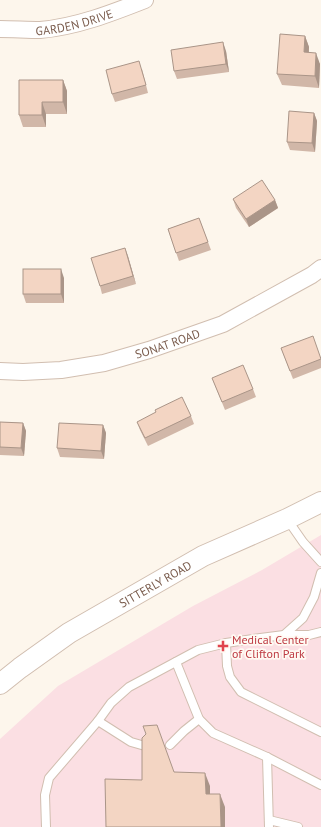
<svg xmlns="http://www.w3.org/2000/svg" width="321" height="827" font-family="'PT Sans',sans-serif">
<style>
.medical{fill:#fbdfe3}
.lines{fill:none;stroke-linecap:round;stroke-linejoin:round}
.service-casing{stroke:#d1beb0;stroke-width:10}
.minor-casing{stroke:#d1beb0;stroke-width:18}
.tertiary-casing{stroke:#d1beb0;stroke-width:22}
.service{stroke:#fff;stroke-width:8}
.minor{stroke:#fff;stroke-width:16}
.tertiary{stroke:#fff;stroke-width:20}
.wall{fill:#d1b7a8}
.shaded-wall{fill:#aa9588}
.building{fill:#f3d5c3;stroke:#aa9588}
.health-dot{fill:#e0444e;stroke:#fffaf3;stroke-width:1.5}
.labels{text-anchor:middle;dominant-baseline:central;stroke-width:3.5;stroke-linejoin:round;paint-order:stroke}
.street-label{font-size:12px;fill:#7a5c4d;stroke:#fffaf3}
.health-label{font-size:12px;fill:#be3a42;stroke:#fffaf3;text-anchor:start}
</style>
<rect width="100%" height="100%" fill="#fdf6ec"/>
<polygon class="medical" points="321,535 321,827 0,827 0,739 58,686 193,606 262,570"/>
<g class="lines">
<g class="service-casing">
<g id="service">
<polyline points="287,519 303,542 321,562"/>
<polyline points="284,635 303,618 314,597 321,573"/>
<polyline points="226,643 227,666 230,677 241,692 321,732"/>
<polyline points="176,662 199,719 213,733 267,757 321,785"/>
<polyline points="98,721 131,742 145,746"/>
<polyline points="170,745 184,731 199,719"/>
<polyline points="267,757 269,827"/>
<polyline points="269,820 298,827"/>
<polyline points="46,827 45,795 49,778 98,721 111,703 129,687 198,650 226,643 253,639 284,635 309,635 321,632"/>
</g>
</g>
<g class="minor-casing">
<g id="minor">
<path id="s1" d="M0 29C13 29 27 30 40 30 76 27 112 13 145 0"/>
<path id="s2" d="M0 371 23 372 61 370 104 363 149 350 223 324 312 275 321 268"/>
</g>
</g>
<g class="tertiary-casing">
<g id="tertiary">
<path id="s3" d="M0 684 20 668 69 633 203 556 287 519 321 502"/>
</g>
</g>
<use href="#service" class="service"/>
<use href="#minor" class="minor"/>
<use href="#tertiary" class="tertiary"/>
</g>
<g class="wall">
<polygon points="305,36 309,47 309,52 320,64 319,88 282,85 277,74"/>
<polygon points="226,51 229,72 177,79 174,71"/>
<polygon points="142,69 148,93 115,102 112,94"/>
<polygon points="63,80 67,91 67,114 46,114 46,127 23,127 19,115"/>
<polygon points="314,113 317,121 315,152 290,150 287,142"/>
<polygon points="233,199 275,200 278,208 249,227 236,208"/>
<polygon points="199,218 211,250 179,261 168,229"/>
<polygon points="125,248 136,284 102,294 100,286"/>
<polygon points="64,278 64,303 26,303 23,294"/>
<polygon points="281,348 321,358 321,368 293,379"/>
<polygon points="212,378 253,389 256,397 225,410"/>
<polygon points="191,416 194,424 148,446 140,430 137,422"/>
<polygon points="0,422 23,423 26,431 24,456 0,455"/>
<polygon points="103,425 106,433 104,459 60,457 57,448"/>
</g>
<g class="shaded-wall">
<polygon points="305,36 309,47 308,63 304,52"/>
<polygon points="223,42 226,51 229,72 226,64"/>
<polygon points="316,53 320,64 319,88 315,76"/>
<polygon points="63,80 67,91 67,114 63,102"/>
<polygon points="42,102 46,114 46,127 42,115"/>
<polygon points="314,113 317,121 315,152 312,143"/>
<polygon points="275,200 278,208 249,227 246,219"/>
<polygon points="125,248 128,256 136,284 133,276"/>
<polygon points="61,269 64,278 64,303 61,294"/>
<polygon points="23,423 26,431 24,456 21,448"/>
<polygon points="103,425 106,433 104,459 101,451"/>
<polygon points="205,773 210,786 210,807 206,794"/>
<polygon points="220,794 225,807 225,827 221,827"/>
</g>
<g class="building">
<polygon points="280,34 305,36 304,52 316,53 315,76 277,74"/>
<polygon points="223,42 226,64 174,71 171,50"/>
<polygon points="139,61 146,85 112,94 106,70"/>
<polygon points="19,80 63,80 63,102 42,102 42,115 19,115"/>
<polygon points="289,111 314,113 312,143 287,142"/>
<polygon points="262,180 275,200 246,219 233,199"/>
<polygon points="199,218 208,242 176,253 168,229"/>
<polygon points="125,248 133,276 100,286 91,258"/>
<rect x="23" y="269" width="38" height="25"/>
<polygon points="313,336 321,359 290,371 281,348"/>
<polygon points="243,365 253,389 222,402 212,378"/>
<polygon points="182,397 191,416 145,438 137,422 156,412 155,410"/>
<polygon points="0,422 23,423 21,448 0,447"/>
<polygon points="59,423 103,425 101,451 57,448"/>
<polygon points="157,725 174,772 205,773 206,794 220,794 221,827 106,827 105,779 142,780 142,738 146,734 143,726"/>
</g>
<path class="health-dot" d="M221 640h4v4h4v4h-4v4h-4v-4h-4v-4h4z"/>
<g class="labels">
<g class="street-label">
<text stroke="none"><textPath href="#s1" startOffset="75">GARDEN DRIVE</textPath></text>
<text stroke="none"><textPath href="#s2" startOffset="171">SONAT ROAD</textPath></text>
<text stroke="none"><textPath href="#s3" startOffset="185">SITTERLY ROAD</textPath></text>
</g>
<g class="health-label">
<text x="232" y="639">Medical Center<tspan x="232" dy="14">of Clifton Park</tspan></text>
</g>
</g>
</svg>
